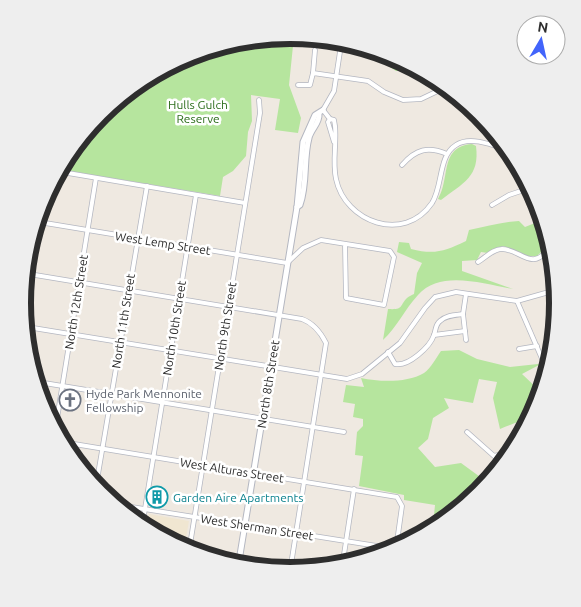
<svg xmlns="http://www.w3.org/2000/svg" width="581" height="607" font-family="Ubuntu,sans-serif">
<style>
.education{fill:#f0e6d1}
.green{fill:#b6e59e}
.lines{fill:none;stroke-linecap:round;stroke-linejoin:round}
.street-casing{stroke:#b4b7c1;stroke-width:5.5}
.secondary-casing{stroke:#b4b7c1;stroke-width:7}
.street{stroke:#fff;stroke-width:4}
.secondary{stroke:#fff;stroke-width:5}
.labels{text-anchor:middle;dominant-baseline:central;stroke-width:5;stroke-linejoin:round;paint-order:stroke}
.park-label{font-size:12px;fill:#2c6e1b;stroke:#fff}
.street-label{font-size:12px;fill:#2e2e2e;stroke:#fff}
.worship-label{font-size:12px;fill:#5b616d;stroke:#fff;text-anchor:start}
.culture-label{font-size:12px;fill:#0d838f;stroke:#fff;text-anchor:start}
.rim{fill:none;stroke:#2e2e2e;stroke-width:6}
</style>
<rect width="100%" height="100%" fill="#efe9e1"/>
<polygon class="education" points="149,514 189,521 184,549 147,524"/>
<g class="green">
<polygon points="291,36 294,36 289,85 301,118 298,133 275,130 280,99 251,95 252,121 248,132 246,156 233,171 223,177 220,196 63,170 101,114 188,56"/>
<polygon points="385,54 393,56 420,74 414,75 407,70 396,71 379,60"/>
<path d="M472 144 476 146C480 177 463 183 441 200L438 199C451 177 439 147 472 144Z"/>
<path d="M540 212 547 246 537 256H526L503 246 488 253 481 252 477 260 462 261V271L513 289C484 284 440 269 418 295 405 309 397 327 383 340L388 309C404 310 399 306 407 298 409 296 412 295 414 294L417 273 422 263 397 252 399 242 409 243 411 249C435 255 445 251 466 241L469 230C486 227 501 222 519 221L525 227 535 223Z"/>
<path d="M459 350 477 359 510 367 538 364 539 365 522 374 541 392C535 420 523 419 500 429L493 398 497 382 479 379 473 403 444 398 449 408 433 418 428 439 418 448 435 467 461 463 487 482 480 493 433 525 435 505 404 500V495L359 486 363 456 355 455 357 432 363 426V419L353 417 355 404 343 402 346 385 364 387 361 378C380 382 407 383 424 373 431 368 436 358 441 351Z"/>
</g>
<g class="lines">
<g class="street-casing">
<g id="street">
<polyline points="313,73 315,50"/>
<polyline points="298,85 310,85 313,73 368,81 384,92 403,100 421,99 442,89"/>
<polyline points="330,119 323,110 334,91 341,45"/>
<path d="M334 142 328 122 330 119 334 120 335 126C337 143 332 161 336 179 345 222 404 244 432 203 443 186 438 156 456 145 469 136 490 144 504 149"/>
<path d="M402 165C416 149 428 146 447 154"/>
<polyline points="62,172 245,203"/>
<polyline points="492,205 509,195 530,188"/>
<polyline points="39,222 287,263 303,248 321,240 390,251 394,257 384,305 346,298 345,244"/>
<polyline points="544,254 550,260"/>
<path d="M478 262C486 257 493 249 502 249 520 249 532 272 548 249"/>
<path d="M29 274 302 319C313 323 321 333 326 343L290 571"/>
<polyline points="517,301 546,368"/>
<polyline points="27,327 347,379 362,374 400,343 425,308 435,297 456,292 517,301 556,290"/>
<polyline points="434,335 465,331"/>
<polyline points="466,340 463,314 466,294"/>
<polyline points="519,349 537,346"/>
<path d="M388 352 395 364C408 367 430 347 434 335 436 330 435 325 440 321 446 315 455 315 463 314"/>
<polyline points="38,382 344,432"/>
<polyline points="56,425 96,178"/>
<polyline points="467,432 494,456 507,453"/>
<polyline points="68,443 397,497 402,506 396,549"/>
<polyline points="96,486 147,186"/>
<polyline points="119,505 396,549"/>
<polyline points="143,521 196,195"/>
<polyline points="189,551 260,113 259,100"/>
<polyline points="343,561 354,489"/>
</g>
</g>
<g class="secondary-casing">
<g id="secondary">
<path d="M297 207 300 205C308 183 303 160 309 138 311 129 320 123 319 114"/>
<polyline points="24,309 34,247"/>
<polyline points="239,561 297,207 303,142 315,115 323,110"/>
</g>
</g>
<use href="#street" class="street"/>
<use href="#secondary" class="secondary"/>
</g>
<defs>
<g id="church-ring" transform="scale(1.125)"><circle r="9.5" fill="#fff" stroke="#6b7280" stroke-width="1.5"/><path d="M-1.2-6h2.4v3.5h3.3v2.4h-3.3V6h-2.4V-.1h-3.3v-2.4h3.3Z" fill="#6b7280"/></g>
<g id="building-ring" transform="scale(1.125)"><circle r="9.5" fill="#fff" stroke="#0f9aa8" stroke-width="1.5"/><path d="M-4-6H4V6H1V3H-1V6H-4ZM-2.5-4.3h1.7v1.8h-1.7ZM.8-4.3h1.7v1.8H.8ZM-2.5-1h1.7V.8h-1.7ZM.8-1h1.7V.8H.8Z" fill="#0f9aa8"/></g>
</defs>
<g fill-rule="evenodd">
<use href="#church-ring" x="70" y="400"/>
<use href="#building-ring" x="157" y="497"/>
</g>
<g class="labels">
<g class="park-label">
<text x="198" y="104">Hulls Gulch<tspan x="198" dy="14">Reserve</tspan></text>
</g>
<g class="street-label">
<text transform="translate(163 243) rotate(9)">West Lemp Street</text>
<text transform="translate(76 302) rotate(-81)">North 12th Street</text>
<text transform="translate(123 321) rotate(-81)">North 11th Street</text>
<text transform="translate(225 326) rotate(-81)">North 9th Street</text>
<text transform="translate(174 328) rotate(-81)">North 10th Street</text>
<text transform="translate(268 384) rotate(-81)">North 8th Street</text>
<text transform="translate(232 470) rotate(9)">West Alturas Street</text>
<text transform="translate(257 527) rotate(9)">West Sherman Street</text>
</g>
<g class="worship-label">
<text x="86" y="393">Hyde Park Mennonite<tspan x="86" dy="14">Fellowship</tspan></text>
</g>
<g class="culture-label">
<text x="173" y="497">Garden Aire Apartments</text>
</g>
</g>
<path d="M0 0H581V607H0ZM31 303a259 259 0 1 1 518 0a259 259 0 1 1-518 0Z" fill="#eee" fill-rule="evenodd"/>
<path class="rim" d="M31 303a259 259 0 1 1 518 0a259 259 0 1 1-518 0Z"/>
<g transform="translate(541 40) rotate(9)"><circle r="24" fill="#ffffff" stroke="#ababab"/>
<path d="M0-4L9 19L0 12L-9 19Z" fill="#4264fb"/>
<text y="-8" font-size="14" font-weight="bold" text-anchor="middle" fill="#2e2e2e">N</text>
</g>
</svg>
